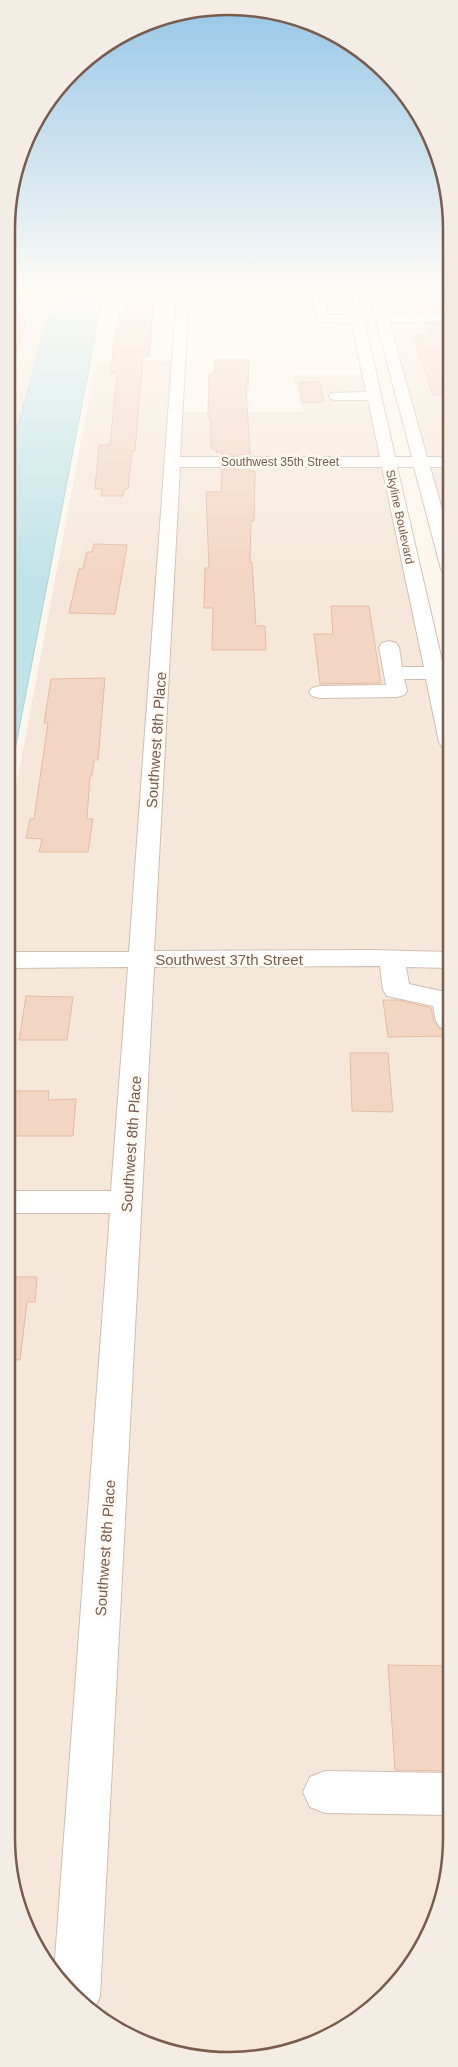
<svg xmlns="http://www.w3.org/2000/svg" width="458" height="2067" font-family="Arial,sans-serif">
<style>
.residential{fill:#f5e8da}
.water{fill:#bfe3e8;stroke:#a5d3da}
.building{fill:#f3d5c3;stroke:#e6bba3}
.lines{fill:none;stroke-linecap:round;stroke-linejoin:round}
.minor-casing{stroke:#d1beb0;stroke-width:2}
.minor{fill:#fff;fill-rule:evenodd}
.labels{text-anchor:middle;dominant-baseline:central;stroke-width:5;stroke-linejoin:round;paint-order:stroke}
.far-street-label{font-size:12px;fill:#7a5c4d;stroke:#fffaf3}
.street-label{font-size:15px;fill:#7a5c4d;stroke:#fffaf3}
.rim{fill:none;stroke:#7a5c4d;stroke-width:2.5}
</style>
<rect width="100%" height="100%" fill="#fdf6ec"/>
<g class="residential">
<polygon points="8,291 56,291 8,460"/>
<polygon points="380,291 450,291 450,539 389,320"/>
<polygon points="109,360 182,361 181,412 303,412 292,375 362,375 450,790 450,1867 422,1949 365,2015 300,2049 214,2060 130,2038 62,1985 23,1923 6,1838 7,835 96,362 108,362"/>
</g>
<polygon class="water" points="56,291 104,291 8,786 8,460"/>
<g class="building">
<polygon points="8,296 34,296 13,366 8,366"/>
<polygon points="417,298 440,298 446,311 422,312"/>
<polygon points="126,301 154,301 149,356 143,356 135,451 132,451 128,489 124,489 123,496 101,496 102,489 95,489 99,445 110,445 117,376 117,373 111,373 113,351 119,313 125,313"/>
<polygon points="426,323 450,323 450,395 433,395 428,380 414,335 430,335"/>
<polygon points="215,360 249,360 248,386 246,386 250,455 222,455 222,452 216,452 216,449 211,449 211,418 208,418 209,374 214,374"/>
<polygon points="299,382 320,382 324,402 302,402"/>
<polygon points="222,469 250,469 250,471 255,471 254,521 251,521 250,562 252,562 256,626 265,626 266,650 212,650 213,608 204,608 205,568 209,568 206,492 221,492"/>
<polygon points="94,544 127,545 115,614 69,613 79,569 83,569 87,552 92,552"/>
<polygon points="331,606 369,606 381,683 320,684 314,634 333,634"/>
<polygon points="105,678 98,760 94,760 92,776 90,776 87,819 93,819 88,852 39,852 42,839 26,838 30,819 34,819 48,723 44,723 51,679"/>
<polygon points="26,996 73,997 67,1040 19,1040"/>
<polygon points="383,1000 398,1000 431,1008 434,1022 440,1029 448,1031 449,1036 388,1037"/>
<polygon points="350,1053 388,1053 393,1112 352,1111"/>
<polygon points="12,1091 49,1091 48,1100 76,1099 73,1136 7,1136"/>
<polygon points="7,1277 37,1277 35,1302 27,1302 20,1360 7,1359"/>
<polygon points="388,1665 450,1666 450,1771 395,1770"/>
</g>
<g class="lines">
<g class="minor-casing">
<g id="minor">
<path d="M177 291H189L180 457H380L368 400H336L331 399 329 396 331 393 366 392 352 323 317 322 311 291H323L327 315H350L345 291H357L361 309 373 311 368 291H380L387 314 450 313V321L389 322 427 457H450V467H430L450 537V574L444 573 441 569 414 467H397L450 695V748L442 747 439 742 426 679H404L407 691 404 695 397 697 319 698 312 696 309 692 312 688 319 686 386 685 379 647 382 643 389 641 396 643 399 647 402 667H424L382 467H180L154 951 372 950 450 952V968L406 967 409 984 450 993V1029L440 1027 436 1021 433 1006 387 996 383 990 380 966 154 967 100 1996 94 2010 62 1985 54 1973 110 1213H7V1191H111L128 967 7 968V952H129ZM363 315 376 320 412 457H395Z"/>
<polygon points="325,1771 450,1773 450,1815 325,1813 310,1807 303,1792 310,1777"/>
</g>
</g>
<use href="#minor" class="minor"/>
</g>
<linearGradient id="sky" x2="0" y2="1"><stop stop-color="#97c7e8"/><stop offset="0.5" stop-color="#fefbf6"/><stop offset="1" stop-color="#fefbf6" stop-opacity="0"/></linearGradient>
<rect width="458" height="581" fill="url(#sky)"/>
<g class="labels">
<g class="far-street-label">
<text x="280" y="462">Southwest 35th Street</text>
<text transform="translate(400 517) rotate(78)">Skyline Boulevard</text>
</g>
<g class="street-label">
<text transform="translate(156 740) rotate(-86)">Southwest 8th Place</text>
<text x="229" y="959">Southwest 37th Street</text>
<text transform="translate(131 1144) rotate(-86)">Southwest 8th Place</text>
<text transform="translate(105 1548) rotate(-86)">Southwest 8th Place</text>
</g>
</g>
<path d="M0 0H458V2067H0ZM229 15H229A214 214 0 0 1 443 229V1838A214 214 0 0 1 229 2052H229A214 214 0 0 1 15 1838V229A214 214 0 0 1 229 15Z" fill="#f4ede6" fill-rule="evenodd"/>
<path class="rim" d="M229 15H229A214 214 0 0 1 443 229V1838A214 214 0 0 1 229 2052H229A214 214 0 0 1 15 1838V229A214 214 0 0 1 229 15Z"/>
</svg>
